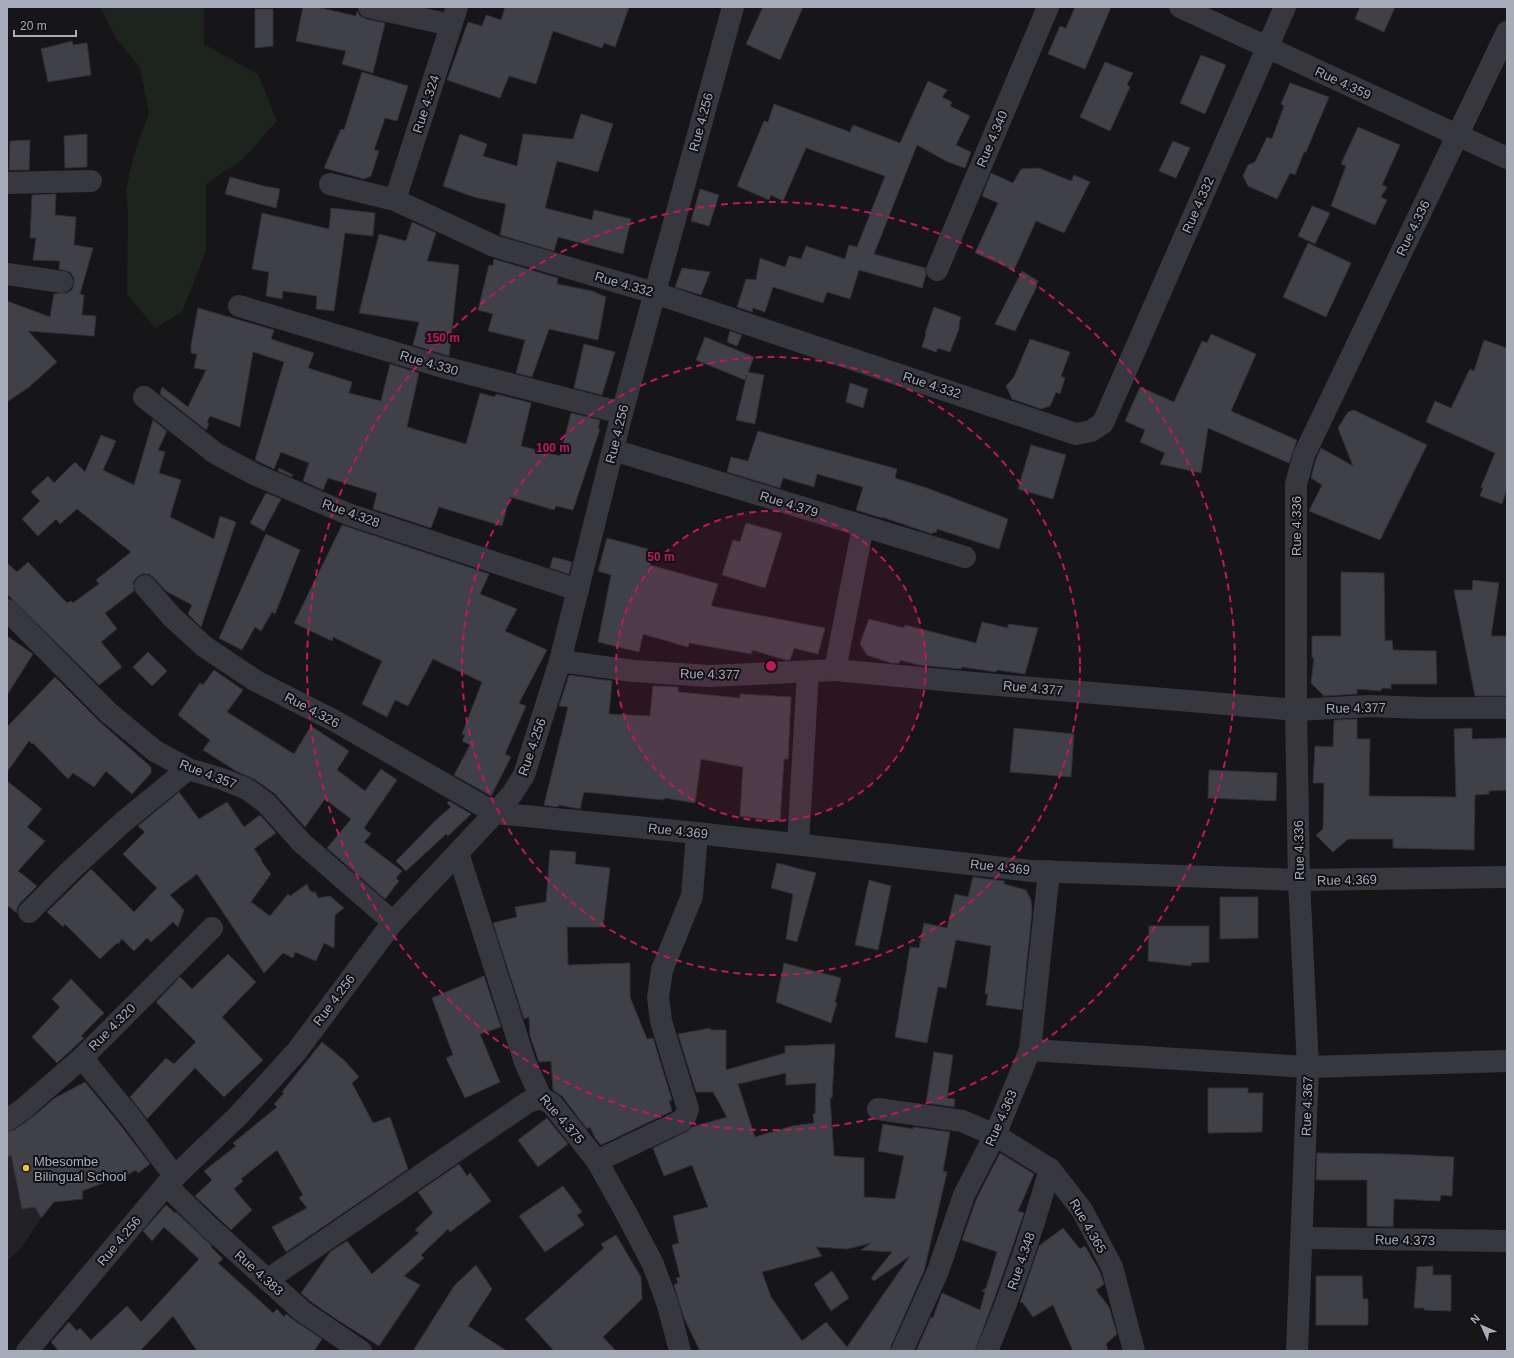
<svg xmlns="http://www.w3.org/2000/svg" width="1514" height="1358" font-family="Arial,sans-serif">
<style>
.built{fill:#222226}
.green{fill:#1c241d}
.building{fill:#404146;stroke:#303035;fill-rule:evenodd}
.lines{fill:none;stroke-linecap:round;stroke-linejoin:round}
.minor{stroke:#37383e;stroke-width:22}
.ring{fill:none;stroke:#c2185b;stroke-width:2;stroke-dasharray:7 5}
.poi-dot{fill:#ffc028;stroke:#111114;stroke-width:1.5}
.labels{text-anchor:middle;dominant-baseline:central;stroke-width:4;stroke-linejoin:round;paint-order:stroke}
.street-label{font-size:13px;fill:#a7acba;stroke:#111114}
.poi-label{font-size:13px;fill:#a7acba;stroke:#111114;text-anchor:start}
.centre{fill:#c2185b;stroke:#111114;stroke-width:2}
.ring-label{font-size:12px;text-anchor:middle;font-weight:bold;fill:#c2185b;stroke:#111114;stroke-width:4;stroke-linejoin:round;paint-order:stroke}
</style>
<rect width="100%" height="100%" fill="#161619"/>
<polygon class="built" points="34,1113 53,1203 41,1218 21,1248 7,1261 7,1132"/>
<polygon class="green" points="100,7 204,7 204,44 258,74 277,121 243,159 206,184 206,251 182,312 155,328 127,294 128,216 126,190 134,154 149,113 140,68 116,38"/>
<g class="building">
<polygon points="303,7 317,7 356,16 357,11 360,16 366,19 385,23 373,73 342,64 346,51 296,41"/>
<polygon points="505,7 629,7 615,47 604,43 602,48 553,31 536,84 509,76 500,98 447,80 468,22 482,26 486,15 501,20"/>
<polygon points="763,7 803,7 780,60 746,44"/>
<polygon points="1075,7 1111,7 1085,69 1048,54 1060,26 1066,28"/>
<polygon points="1360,7 1395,7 1384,32 1355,19"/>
<polygon points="255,9 273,9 273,46 255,48"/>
<polygon points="72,41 73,45 87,43 91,75 48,82 41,49"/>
<polygon points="1201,55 1226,65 1205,114 1180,103"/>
<polygon points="1105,62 1133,73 1127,85 1130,87 1110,131 1080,117"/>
<polygon points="362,72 408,86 397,121 385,118 374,150 379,151 371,176 364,179 324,168 341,129 344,130"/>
<polygon points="928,81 947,90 942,97 952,102 950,106 970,116 956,145 971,152 965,168 948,162 917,145 874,254 925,268 926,275 922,288 859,270 850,299 827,292 823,303 773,287 765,312 753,308 752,312 737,307 746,279 756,280 760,258 785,267 789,256 801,259 806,246 845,259 849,245 857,247 885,176 806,148 783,201 771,195 769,200 737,186 764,121 768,122 774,104 850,132 853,125 900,143"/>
<polygon points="1290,83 1329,97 1306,152 1304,152 1295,175 1290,173 1277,199 1248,186 1243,176 1248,165 1255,162 1267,137 1272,139 1284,106 1281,104"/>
<polygon points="581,114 613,124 598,172 557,161 545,208 592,220 594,210 631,219 623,254 558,237 554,251 500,235 506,204 474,197 443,186 460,134 487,144 483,156 517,166 523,134 573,139"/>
<polygon points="1358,127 1400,145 1382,185 1387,187 1381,197 1387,200 1375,225 1331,206 1346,166 1341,164"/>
<polygon points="87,134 87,167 65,168 64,136"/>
<polygon points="30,140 29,170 9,170 10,141"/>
<polygon points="1173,141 1190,148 1176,178 1159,171"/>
<polygon points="1039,168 1071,181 1074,175 1090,182 1064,233 1036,221 1014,270 975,253 998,203 982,196 991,173 1013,183 1021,169"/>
<polygon points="230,177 264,186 280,189 276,208 225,194"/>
<polygon points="700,189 719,195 709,226 691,221"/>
<polygon points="56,194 55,215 76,217 74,245 93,248 80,294 84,295 82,315 96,316 94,336 28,331 57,362 29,387 7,402 7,301 50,317 54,294 67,293 72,290 74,284 74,278 70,272 59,269 60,261 33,260 36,238 30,238 32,195"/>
<polygon points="1312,206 1330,213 1315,244 1298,236"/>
<polygon points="331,208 375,213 373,236 345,233 334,311 316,309 317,296 283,291 282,299 266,296 269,272 252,269 262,213 329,229"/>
<polygon points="412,222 436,233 427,261 459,265 449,356 413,345 419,322 359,313 379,234 406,241"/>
<polygon points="1308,243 1351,263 1326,317 1283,297"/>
<polygon points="494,259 558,278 557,284 592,291 606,297 598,340 549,329 532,377 516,373 525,340 488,331 493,314 478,310 489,265 493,266"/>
<polygon points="682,268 710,272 701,295 675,287"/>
<polygon points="1022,271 1038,281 1036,285 1037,286 1015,331 995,324"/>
<polygon points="934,307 961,317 959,324 959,329 950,352 938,348 936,352 922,347 926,334 925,333"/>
<polygon points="198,308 274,330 271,339 314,353 308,368 352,382 349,393 381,401 390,364 419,373 407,427 466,444 480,393 495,397 496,394 531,403 521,446 560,456 571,413 600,420 598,429 600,429 573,510 556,506 554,510 510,497 502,526 439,507 431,528 373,509 377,493 328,478 323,490 303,481 309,463 281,452 274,469 255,460 284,362 253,352 240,427 210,416 207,422 209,424 206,430 160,394 162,387 188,407 206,370 194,368 197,354 191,353 191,345"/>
<polygon points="730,331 742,335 737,346 727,342"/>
<polygon points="1211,334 1256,354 1231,411 1297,440 1289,463 1208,428 1201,473 1160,464 1165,453 1140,442 1145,430 1125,421 1140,387 1174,402 1202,341 1207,343"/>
<polygon points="705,337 754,357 748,372 764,375 755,424 736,420 747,375 745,380 696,360"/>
<polygon points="1030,339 1070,352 1061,376 1065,378 1060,394 1056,392 1050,406 1041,409 1012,399 1006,386 1014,377"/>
<polygon points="1484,340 1507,348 1507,488 1502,504 1480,496 1483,488 1481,487 1495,453 1426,422 1435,401 1451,408 1470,369 1474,371"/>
<polygon points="584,344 615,352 602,395 574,388"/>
<polygon points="850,383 868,389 863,408 846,402"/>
<polygon points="1354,410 1427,445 1380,540 1309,511 1322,485 1311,478 1316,459 1321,448 1353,466 1338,428 1348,412"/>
<polygon points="153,420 167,431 158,450 165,452 159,473 181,480 170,517 214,539 220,516 236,522 201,627 188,614 192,605 166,591 154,578 149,574 142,574 137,577 133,582 134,591 105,613 117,629 101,642 122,667 99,685 7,594 7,563 17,572 28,562 67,603 71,601 73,603 99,584 96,580 131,552 77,509 60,524 56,519 38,536 22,519 40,501 31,492 48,476 54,483 75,462 85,472 101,435 116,441 103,470 134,485"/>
<polygon points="758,431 897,469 895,478 927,488 1008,519 999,549 937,529 936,533 933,532 932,534 882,517 882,518 856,510 863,487 817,474 814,487 783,478 780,488 727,472 731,457 748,461"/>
<polygon points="1031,445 1066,455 1053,499 1018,489"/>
<polygon points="279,468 293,475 292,477 278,471"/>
<polygon points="266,493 281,499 264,531 250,523"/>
<polygon points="746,523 782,533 765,588 722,575 733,540 740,542"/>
<polygon points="342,525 489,574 480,594 517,609 505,631 547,650 519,703 526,706 505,754 511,757 491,796 454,775 470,745 462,741 465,735 462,734 482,682 433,659 408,706 395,700 387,717 362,704 382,661 333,637 332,641 294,623"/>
<polygon points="266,534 300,550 275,614 272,612 261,631 255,627 242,650 219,638"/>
<polygon points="607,538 648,549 648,551 654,554 650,565 718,584 711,606 825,628 818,654 794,648 790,660 786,660 752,650 752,654 689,643 688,647 643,634 639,652 598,642 611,575 598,571"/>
<polygon points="553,557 572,562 569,574 550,568"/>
<polygon points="1341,572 1384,573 1385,641 1392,640 1393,650 1436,651 1437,684 1391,684 1391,689 1382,688 1381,691 1357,689 1357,694 1324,696 1311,683 1314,658 1312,658 1312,636 1341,636"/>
<polygon points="1473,580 1499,583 1491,636 1507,636 1507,696 1475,696 1454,590 1472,590"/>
<polygon points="869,619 904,628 905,625 976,643 982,622 1008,628 1008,624 1038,628 1025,674 997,670 996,672 962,667 961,669 919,665 900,660 899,663 891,663 867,655 860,644"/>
<polygon points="7,636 33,654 7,695"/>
<polygon points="148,652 167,671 152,686 133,667"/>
<polygon points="214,670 243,690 227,712 294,754 311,726 349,751 337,770 365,791 381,769 397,780 364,828 371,834 364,842 402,871 396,878 399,881 385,899 327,848 351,819 325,799 305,827 274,793 254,779 236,771 203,750 210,740 178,715 200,683 203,685"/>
<polygon points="569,675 612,681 609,714 650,716 653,686 678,687 678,692 740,698 740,694 791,697 788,759 784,759 780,821 740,816 743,767 701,759 695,803 664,798 664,800 584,792 580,809 559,805 557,807 544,805 568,707 559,706"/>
<polygon points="55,677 100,722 151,767 151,773 132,794 106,771 94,787 73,773 68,779 33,743 32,744 29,741 7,772 7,727"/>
<polygon points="1357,719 1357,739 1370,739 1369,796 1456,797 1454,729 1472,728 1472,739 1507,738 1507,790 1489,791 1489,794 1475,795 1474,850 1393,848 1393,839 1348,839 1333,852 1316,835 1323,829 1324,783 1313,783 1315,746 1333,747 1334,720"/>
<polygon points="1014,728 1074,734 1071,777 1010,772"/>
<polygon points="1209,770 1277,773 1276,801 1208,798"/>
<polygon points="7,781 42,809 27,827 45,841 18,871 37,886 20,903 17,908 17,913 7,905"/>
<polygon points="179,792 199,819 227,802 244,827 260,815 276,833 254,849 262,860 261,861 271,874 251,902 270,916 288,894 290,896 307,884 310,891 316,893 318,898 330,896 344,908 335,915 334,948 324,943 316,961 295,952 293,958 283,953 264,973 197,874 170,895 184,910 178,927 173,922 151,942 147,938 134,951 122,939 118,944 117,943 100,959 65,924 63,927 47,912 91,869 134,912 157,888 123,854 145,832 138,826"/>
<polygon points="449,801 471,814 448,836 446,834 406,871 396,861 436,820 451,807 447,803"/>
<polygon points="550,850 576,852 575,864 610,868 603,927 567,927 568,965 630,963 630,997 647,1039 653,1038 672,1100 669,1101 672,1111 601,1145 595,1138 590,1127 587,1129 562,1096 553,1090 551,1061 539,1062 530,1036 529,1017 524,1019 493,923 517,917 515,907 546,902"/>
<polygon points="777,863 816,873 797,942 786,939 793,894 771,888"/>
<polygon points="973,877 1004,881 1004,884 1026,890 1031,900 1032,912 1022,1010 986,1005 988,994 985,994 991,946 956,940 946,988 938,987 927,1043 895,1037 910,947 919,948 924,923 947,928 955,894 968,897"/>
<polygon points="869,880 891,886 878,950 855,945"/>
<polygon points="1220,897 1258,897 1258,938 1220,939"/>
<polygon points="1149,926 1209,926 1209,962 1191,963 1191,966 1148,961"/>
<polygon points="228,954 256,982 222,1017 263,1060 224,1097 195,1068 147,1119 130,1097 166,1058 174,1064 196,1042 156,1002 180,977 192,989"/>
<polygon points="784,963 841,978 835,1002 837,1003 831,1023 776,1002"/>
<polygon points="484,976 501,1027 480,1034 500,1082 465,1098 446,1058 453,1055 432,998"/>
<polygon points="71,979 104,1013 81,1036 84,1038 57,1063 32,1037 60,1007 52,999"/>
<path d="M710 1028 711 1030H726V1070L785 1053V1046L835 1044 832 1098H830L834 1156 864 1158V1197L895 1199 904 1156 878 1151 883 1124 913 1129V1127L950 1132 943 1171 947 1172 924 1271 891 1346 890 1351H700L684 1318 674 1285 678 1283 676 1278 680 1277 672 1245 679 1243 673 1216 708 1207 692 1165 664 1176 653 1148 686 1132 692 1127 727 1117 713 1092H696L678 1034ZM786 1073V1085L816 1083 815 1114H813L814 1123 792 1126 755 1137 738 1084ZM871 1243 861 1250 892 1252 871 1278 874 1281 910 1256 847 1347 826 1322 802 1341 771 1297 762 1272 822 1256 816 1247 847 1249Z"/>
<polygon points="322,1042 345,1061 359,1077 352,1083 373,1123 390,1117 408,1169 286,1252 272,1227 307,1208 299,1198 303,1195 277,1150 241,1179 243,1181 234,1189 252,1210 231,1230 195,1196 212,1180 204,1171 236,1146 233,1143 277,1107 274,1104 284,1093 282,1092"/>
<polygon points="934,1052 953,1055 947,1098 955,1099 954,1107 926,1103"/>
<polygon points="85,1082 118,1122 150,1164 138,1173 136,1170 117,1180 116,1178 82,1191 83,1199 54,1202 41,1218 35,1207 22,1209 11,1155 7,1158 7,1132 14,1130 30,1119 55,1098"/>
<polygon points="1208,1088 1248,1088 1248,1093 1263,1093 1262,1132 1208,1133"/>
<polygon points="547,1118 568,1144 538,1167 518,1140"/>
<polygon points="1000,1153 1034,1174 1018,1211 1024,1213 1001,1280 975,1351 916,1351 931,1317 933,1318 942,1293 980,1310 985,1292 982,1291 986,1288 997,1252 962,1240 976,1200"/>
<polygon points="1317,1153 1395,1154 1454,1157 1452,1196 1441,1195 1440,1201 1394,1199 1393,1227 1367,1226 1367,1180 1316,1180"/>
<polygon points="459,1164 467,1176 470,1173 491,1201 450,1232 448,1229 421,1255 424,1258 404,1276 420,1285 379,1346 336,1319 310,1301 301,1293 330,1252 347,1241 372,1274 419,1233 415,1230 433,1213 418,1192"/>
<polygon points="563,1186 582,1212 577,1215 584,1225 545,1252 519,1216"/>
<polygon points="166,1205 175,1213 176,1212 212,1246 211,1247 223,1259 218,1263 273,1313 277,1309 284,1317 286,1314 295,1321 322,1339 314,1351 197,1351 173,1316 140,1351 59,1351 51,1342 69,1322 77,1331 80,1328 91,1340 127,1306 141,1322 199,1259 164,1227 152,1241 143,1231"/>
<polygon points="1063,1228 1080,1249 1085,1246 1100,1272 1104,1284 1096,1290 1109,1307 1117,1334 1106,1344 1108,1351 1073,1351 1053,1305 1033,1317 1023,1303 1020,1302 1039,1246"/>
<polygon points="616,1235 641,1277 642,1299 603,1337 616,1351 554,1351 525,1319 604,1248 601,1244"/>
<polygon points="476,1265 492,1289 468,1326 507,1351 413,1351 454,1286"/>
<polygon points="1433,1266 1433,1275 1451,1275 1451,1311 1424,1310 1424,1308 1414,1308 1417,1267"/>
<polygon points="832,1271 849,1298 831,1311 814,1284"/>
<polygon points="1316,1276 1362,1276 1363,1299 1368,1299 1368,1325 1316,1325"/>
</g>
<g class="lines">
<g class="minor">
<polyline points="369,7 451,25"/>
<polyline points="1180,7 1507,158"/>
<polyline points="1507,32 1304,455 1296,484 1296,710 1299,880 1308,1067 1507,1061"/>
<polyline points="7,183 91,181"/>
<polyline points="330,184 395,200 494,246 655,293 1076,434 1091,431 1103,423 1285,7"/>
<polyline points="395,200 457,7"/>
<polyline points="937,270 1048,7"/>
<polyline points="7,274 62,282"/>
<polyline points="239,306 443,367 622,413"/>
<polyline points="144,397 215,453 254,474 348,514 578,590"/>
<polyline points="613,450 965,557"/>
<polyline points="145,586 172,617 205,647 256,681 335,721 495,813 697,833 1031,871 1299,880 1507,877"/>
<polyline points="7,610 109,713 155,751 188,769 222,779 247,789 266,803 302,843 393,922"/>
<polyline points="560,661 633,671 710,676 835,670 974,683 1296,710 1369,706 1424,708 1507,708"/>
<polyline points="835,670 863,526"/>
<polyline points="798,844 808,672"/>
<polyline points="458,853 525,1062 541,1098 552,1104 597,1161 625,1211 653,1264 668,1305 680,1351"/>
<polyline points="29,912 70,871 122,823 188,769"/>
<polyline points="1030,1050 1308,1067 1297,1351"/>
<polyline points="82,1058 128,1114 175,1177"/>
<polyline points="878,1109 962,1121 995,1135 1050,1169 1082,1210 1112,1267 1134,1351"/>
<polyline points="7,1120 23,1109 82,1058 212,928"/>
<polyline points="597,1161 681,1121 686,1115 688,1109 661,1021 658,997 662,970 692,896 697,833"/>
<polyline points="166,1185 208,1226 302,1311 361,1351"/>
<polyline points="1303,1238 1507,1241"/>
<polyline points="267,1280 528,1102 541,1098"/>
<polyline points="27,1351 166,1185 239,1115 297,1051 393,922 495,813 512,794 524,775 560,661 622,413 733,7"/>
<polyline points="902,1351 938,1271 964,1195 995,1135 1030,1050 1049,871"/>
<path d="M987 1351C1012 1292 1032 1231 1050 1169"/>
</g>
</g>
<circle cx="771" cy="666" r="155" fill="#c2185b" fill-opacity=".12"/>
<g class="ring">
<circle cx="771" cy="666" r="155"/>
<circle cx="771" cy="666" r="309"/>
<circle cx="771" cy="666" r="464"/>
</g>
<circle class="poi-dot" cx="26" cy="1168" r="4"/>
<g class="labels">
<g class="street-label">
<text transform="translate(1343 83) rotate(25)">Rue 4.359</text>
<text transform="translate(426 104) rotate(-72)">Rue 4.324</text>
<text transform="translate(701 122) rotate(-75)">Rue 4.256</text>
<text transform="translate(992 139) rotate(-67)">Rue 4.340</text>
<text transform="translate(1198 205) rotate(-66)">Rue 4.332</text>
<text transform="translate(1413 228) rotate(-64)">Rue 4.336</text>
<text transform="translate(624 284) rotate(16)">Rue 4.332</text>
<text transform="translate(429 363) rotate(16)">Rue 4.330</text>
<text transform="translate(932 385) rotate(18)">Rue 4.332</text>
<text transform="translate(617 434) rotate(-76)">Rue 4.256</text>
<text transform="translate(789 504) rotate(17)">Rue 4.379</text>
<text transform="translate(351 513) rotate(20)">Rue 4.328</text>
<text transform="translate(1296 526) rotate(-90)">Rue 4.336</text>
<text transform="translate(710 674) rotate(1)">Rue 4.377</text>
<text transform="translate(1033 688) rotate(5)">Rue 4.377</text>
<text transform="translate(1356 708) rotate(-1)">Rue 4.377</text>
<text transform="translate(312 710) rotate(28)">Rue 4.326</text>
<text transform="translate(532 747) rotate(-71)">Rue 4.256</text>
<text transform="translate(208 774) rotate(21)">Rue 4.357</text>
<text transform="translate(678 831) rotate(6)">Rue 4.369</text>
<text transform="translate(1299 850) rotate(-91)">Rue 4.336</text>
<text transform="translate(1000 867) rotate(6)">Rue 4.369</text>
<text transform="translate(1347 880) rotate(-1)">Rue 4.369</text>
<text transform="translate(334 1000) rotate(-53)">Rue 4.256</text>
<text transform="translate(112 1027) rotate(-45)">Rue 4.320</text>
<text transform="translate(1307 1106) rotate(-88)">Rue 4.367</text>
<text transform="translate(1001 1118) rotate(-66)">Rue 4.363</text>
<text transform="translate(562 1119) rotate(49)">Rue 4.375</text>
<text transform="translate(1088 1226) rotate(60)">Rue 4.365</text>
<text transform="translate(1405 1240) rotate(1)">Rue 4.373</text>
<text transform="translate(119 1241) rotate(-50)">Rue 4.256</text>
<text transform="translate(1021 1261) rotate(-71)">Rue 4.348</text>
<text transform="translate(259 1273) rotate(42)">Rue 4.383</text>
</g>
<g class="poi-label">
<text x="34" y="1161">Mbesombe<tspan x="34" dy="15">Bilingual School</tspan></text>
</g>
</g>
<circle cx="771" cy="666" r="6" class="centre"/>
<g class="ring-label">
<text x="443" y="342">150 m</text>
<text x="553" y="452">100 m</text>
<text x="661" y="561">50 m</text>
</g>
<rect width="1514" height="1358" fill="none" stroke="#a7acba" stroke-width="16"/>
<g transform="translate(1482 1326) rotate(315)" stroke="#111114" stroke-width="3" paint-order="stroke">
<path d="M0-3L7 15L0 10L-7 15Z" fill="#a7acba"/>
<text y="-6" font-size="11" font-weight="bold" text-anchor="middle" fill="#a7acba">N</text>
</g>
<path d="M14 30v6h62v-6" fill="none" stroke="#a7acba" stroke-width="2"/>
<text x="20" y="30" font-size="12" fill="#a7acba" stroke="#111114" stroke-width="3" paint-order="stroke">20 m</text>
</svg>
